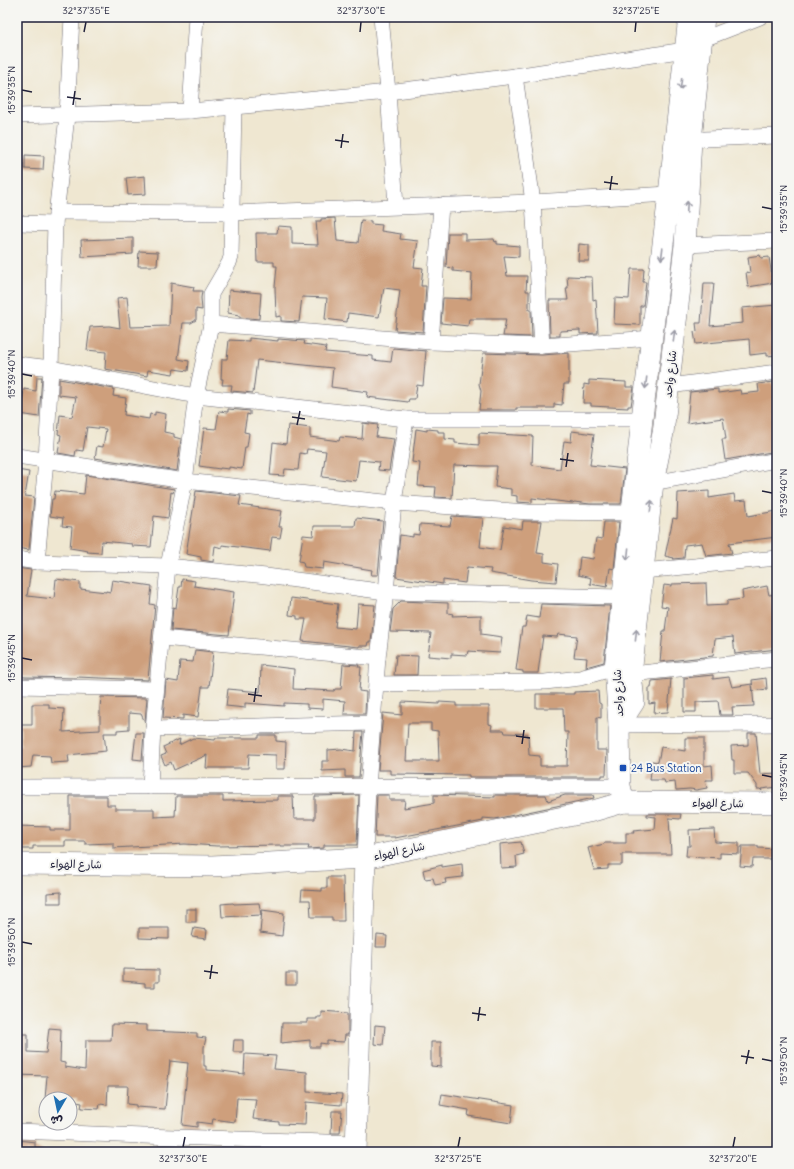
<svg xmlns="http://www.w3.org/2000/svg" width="794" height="1169" font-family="Delius,'Playpen Sans Arabic',sans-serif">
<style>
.building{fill:#ce9f7b;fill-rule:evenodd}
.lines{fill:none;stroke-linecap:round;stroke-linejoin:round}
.street-casing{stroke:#6a6770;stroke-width:16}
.secondary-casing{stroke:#6a6770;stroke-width:22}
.street{stroke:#fff;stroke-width:15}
.secondary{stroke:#fff;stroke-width:21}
.oneway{stroke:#9c9ca7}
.ticks{fill:none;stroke:#22223b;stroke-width:1.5}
.transit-dot{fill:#1a4fb4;stroke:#f6f6f2;stroke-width:1.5}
.labels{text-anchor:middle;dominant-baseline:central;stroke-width:4;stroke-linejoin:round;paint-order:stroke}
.street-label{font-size:11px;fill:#22223b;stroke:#f6f6f2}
.transit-label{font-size:11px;fill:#164399;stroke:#f6f6f2;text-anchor:start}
.neatline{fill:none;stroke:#22223b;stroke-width:1.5}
.ticks-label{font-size:10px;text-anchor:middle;fill:#22223b}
</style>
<rect width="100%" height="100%" fill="#f6f6f2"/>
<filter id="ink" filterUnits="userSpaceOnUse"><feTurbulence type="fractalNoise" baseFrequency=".025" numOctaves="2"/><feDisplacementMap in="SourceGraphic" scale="8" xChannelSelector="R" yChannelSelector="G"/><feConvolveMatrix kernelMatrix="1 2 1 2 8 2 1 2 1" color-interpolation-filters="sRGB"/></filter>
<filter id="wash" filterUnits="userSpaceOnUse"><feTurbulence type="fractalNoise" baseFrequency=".012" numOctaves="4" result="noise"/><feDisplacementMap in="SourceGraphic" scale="16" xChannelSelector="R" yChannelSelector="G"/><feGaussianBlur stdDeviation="0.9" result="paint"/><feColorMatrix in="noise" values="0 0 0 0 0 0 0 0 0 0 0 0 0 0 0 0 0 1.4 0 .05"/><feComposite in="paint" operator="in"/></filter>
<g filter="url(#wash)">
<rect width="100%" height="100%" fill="#efe7d1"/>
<g id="blocks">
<g class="building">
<polygon points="25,155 44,156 43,170 25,169"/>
<polygon points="145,176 146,194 128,195 126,178"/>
<polygon points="335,218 337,241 358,243 361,220 371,221 371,224 382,225 381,231 401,234 400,239 418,241 414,267 423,268 421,286 426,286 423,332 395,330 400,290 384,288 379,317 348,313 347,322 325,319 327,298 302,297 299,322 281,321 281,316 276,317 275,287 277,266 274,266 274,262 257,262 256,233 277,233 278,226 292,227 292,244 318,245 316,221 321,221 321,219"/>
<polygon points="448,233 465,233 465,240 494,239 495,242 497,241 497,244 519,246 519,257 504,256 507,276 527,276 526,291 529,291 529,310 531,310 532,337 503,336 506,319 469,319 468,326 441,323 443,298 471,299 472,273 453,271 453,268 446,267"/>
<polygon points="133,238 133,254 82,257 81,240"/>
<polygon points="579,244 589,245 589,261 578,261"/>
<polygon points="139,251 158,252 157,266 138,266"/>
<polygon points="760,255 761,258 769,257 773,283 748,287 746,272 750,273 748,257"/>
<polygon points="631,269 644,269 643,282 646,282 643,306 640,306 640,325 614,324 615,298 629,299"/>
<polygon points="567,276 592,277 593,300 596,299 598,333 580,334 580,330 560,331 560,336 550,336 549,300 568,300 566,288 568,288"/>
<polygon points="171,283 194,287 193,291 202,291 201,298 202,310 196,309 196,320 191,323 183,323 178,359 189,361 188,371 174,369 173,374 148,370 147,376 105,369 106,352 87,350 90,327 109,326 120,328 117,298 127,297 130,327 169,326"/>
<polygon points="704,283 714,283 710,326 743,323 742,308 777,305 777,355 767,356 767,353 750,355 749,339 696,344 694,332 697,331 696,323 701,323"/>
<polygon points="229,290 261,293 259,319 239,317 239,315 228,313"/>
<polygon points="249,338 278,341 278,339 305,341 304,344 326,347 325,352 373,356 373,360 391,362 393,348 426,351 423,386 417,385 415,399 409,399 408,402 375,398 367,397 368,392 331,387 333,368 257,360 253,393 231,391 232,385 222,385 223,379 221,379 222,359 227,359 229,340 249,341"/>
<polygon points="483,353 542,355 569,353 569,384 564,384 562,405 554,404 554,408 516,408 516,410 479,410 481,391 479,384"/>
<polygon points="37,377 42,377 39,417 20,414 24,389 36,391"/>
<polygon points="59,379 114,389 113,396 126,398 124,415 149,419 150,414 155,415 155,412 166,414 164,432 174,434 174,437 181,439 177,471 95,458 97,446 103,447 106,429 87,427 83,451 76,450 75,456 58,453 61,435 58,434 60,415 72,417 76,397 59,395"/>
<polygon points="589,380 626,382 626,387 634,387 631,406 628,406 628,408 591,406 591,403 583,403 584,384 589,385"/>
<polygon points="773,382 775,390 777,390 777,451 725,460 722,439 726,439 723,418 687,423 690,392 718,389 718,393 740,390 741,394 759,392 758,384"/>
<polygon points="228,409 250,411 250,415 247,414 244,432 249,433 247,447 245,447 242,469 229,467 229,469 220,468 220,469 199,466 204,428 216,429 219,411 228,412"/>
<polygon points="363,423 378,425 376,437 394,439 389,471 378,470 379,462 359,460 356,481 322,477 326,451 307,449 306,454 300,453 298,470 285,469 284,476 270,475 273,442 286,444 288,425 310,428 310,437 339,441 340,437 362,439"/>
<polygon points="416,429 427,431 427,429 438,430 438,432 445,432 445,439 455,440 455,443 479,445 479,433 533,436 532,465 560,469 564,441 571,442 572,431 594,434 590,465 625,469 621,504 590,504 574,502 573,503 532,498 532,503 517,502 517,496 511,495 511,489 495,487 497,466 485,466 454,465 452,498 435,497 436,487 418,486 420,463 412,462"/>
<polygon points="17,470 29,472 25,496 34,497 29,550 17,548"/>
<polygon points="86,475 174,489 173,493 171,492 168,518 154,516 151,547 132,546 132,544 102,541 101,553 87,552 88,551 70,548 72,527 62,526 63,518 50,516 52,499 54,499 55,491 84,494"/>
<polygon points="196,491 241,496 239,505 282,511 279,527 282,527 280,538 272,537 270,551 222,545 222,548 215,546 213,562 201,560 201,557 186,554"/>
<polygon points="709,491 709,498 734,494 735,501 746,500 748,516 777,511 777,537 729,543 732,553 706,556 702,543 685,545 684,558 673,559 674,558 665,556 673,518 677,519 678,493"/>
<polygon points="452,516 483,518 480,547 500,550 504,526 522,529 523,521 542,521 537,553 544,554 544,562 558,564 556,582 531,580 490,573 491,569 467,567 465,583 443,580 443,584 396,577 400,535 413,537 413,534 419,535 420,524 450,526"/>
<polygon points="356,518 383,521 378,575 371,575 372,570 324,562 323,569 304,567 303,562 299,561 303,535 313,536 314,526 355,526"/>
<polygon points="604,522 619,522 614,569 610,568 607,587 590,584 591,578 578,575 580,557 593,559 596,538 602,539"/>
<polygon points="17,568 31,570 27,596 54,599 56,579 80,582 80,589 106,592 106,591 110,592 112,580 152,586 150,604 155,605 148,680 77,677 77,678 25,677 17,676"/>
<polygon points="182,579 195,581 194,586 234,592 229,635 171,630 173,607 176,608 179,587 181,587"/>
<polygon points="706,583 707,606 727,605 727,601 743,599 742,591 767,586 769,595 777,594 777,649 735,654 733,637 715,639 713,656 660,662 663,631 665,631 668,607 661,606 664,585 672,586 672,584"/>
<polygon points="291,598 338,604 335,627 356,629 358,604 375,605 371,642 369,642 368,646 359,646 359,647 302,641 306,619 297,619 297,616 289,615"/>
<polygon points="401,601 448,603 448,613 453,614 452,616 481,615 481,634 502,637 500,653 468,651 467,655 451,654 451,658 428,656 431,633 390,632 393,609"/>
<polygon points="541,604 610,606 604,662 586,667 587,658 574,657 577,636 558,634 557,637 543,636 538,673 523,673 523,671 516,670 522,627 525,627 527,616 539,618"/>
<polygon points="195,650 213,652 209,687 202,687 198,717 183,715 183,719 163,718 166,680 178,682 180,661 193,662"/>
<polygon points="396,655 418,656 417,675 394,675"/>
<polygon points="343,664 359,665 358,667 361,667 359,691 366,692 365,714 344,714 345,701 323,699 323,709 307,708 307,704 284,703 284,706 245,703 245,708 226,706 228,689 260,692 261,665 294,669 293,689 334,691 335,689 341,689"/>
<polygon points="713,675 713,679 729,677 732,687 752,684 754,706 732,707 733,715 720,715 718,701 696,702 696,712 684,712 684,678"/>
<polygon points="766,678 767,689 753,691 752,680"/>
<polygon points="671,679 668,712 654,713 655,703 649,704 649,688 651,688 652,681"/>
<path d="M598 691 599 703 601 704V718L597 717V750H607L606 775H602V777H469V775L390 774V770H378L383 713 402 715V702L439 704V702L456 703V706H489V724L492 725 491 730H504L505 733 528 734 529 755 540 756V766H567L568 732H564L563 708H536V694H574V692ZM408 723H431V730L438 731 439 761H406Z"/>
<polygon points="101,697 147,698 145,722 141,714 129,713 129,729 117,730 117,733 104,733 106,751 68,755 69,762 51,763 50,756 33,755 31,767 17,768 17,746 21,746 20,725 32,725 32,704 49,704 49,708 64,709 63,732 100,730 100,708"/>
<polygon points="356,732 363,732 359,777 345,777 345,770 322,771 322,761 328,761 328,750 341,749 355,751"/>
<polygon points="136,733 144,733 142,760 133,759"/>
<polygon points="748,733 756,733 760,774 777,773 777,787 761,789 762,791 760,789 757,789 757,785 748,773 734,773 734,760 732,760 731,746 748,745"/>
<polygon points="259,735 276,735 276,741 286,742 285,769 276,769 276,755 249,754 248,768 206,768 207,755 174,770 171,762 165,765 161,756 166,754 163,747 180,739 179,745 193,738 215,740 216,738 259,738"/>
<polygon points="685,738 704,738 704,766 712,765 713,780 705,780 707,788 696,790 690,789 676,790 675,782 665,783 664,780 650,780 652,761 658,762 661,747 685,751"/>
<polygon points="359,795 357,845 324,845 324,848 308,849 309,846 281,846 281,845 217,846 185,844 113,848 113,843 85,844 85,841 65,841 65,846 33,846 33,849 17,849 17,826 50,827 50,830 70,830 70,796 107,796 107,805 115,805 115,809 154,809 154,817 175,816 176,796 223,796 223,801 278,800 278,796 293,796 294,819 315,819 315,796"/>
<polygon points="377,795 389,795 389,800 405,800 404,808 434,803 434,795 495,797 495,795 546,795 548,801 565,795 593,795 594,798 495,819 483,818 483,821 395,838 395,837 375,837"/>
<polygon points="647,814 681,814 680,819 669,818 671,854 622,854 622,865 608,865 608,869 594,870 588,848 604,844 604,843 626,843 626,833 634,833 633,831 655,829 656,817 647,816"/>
<polygon points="714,829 715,842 739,843 739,854 720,853 720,858 686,856 687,846 690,846 689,830"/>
<polygon points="521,842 524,854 516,856 517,867 501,868 500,844"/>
<polygon points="742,846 758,846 758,848 777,849 777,859 753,859 752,867 740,866"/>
<polygon points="462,864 463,877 445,879 446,883 435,885 433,878 425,879 423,870 442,865 442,867"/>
<polygon points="327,877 343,877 344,921 332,921 332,917 311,917 310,900 301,900 302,890 322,891 322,888 327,888"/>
<polygon points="61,892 61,903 47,903 47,893"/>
<polygon points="233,903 234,904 259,903 261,915 222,917 221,904"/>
<rect x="186" y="909" width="10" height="13"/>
<polygon points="262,910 284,913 282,936 260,933"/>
<polygon points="139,928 169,928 169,939 139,938"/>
<polygon points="194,928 207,930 206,939 192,937"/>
<polygon points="377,935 387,936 386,947 376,947"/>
<polygon points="123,969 159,970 159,982 155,982 155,987 145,987 145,983 123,981"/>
<rect x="286" y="973" width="10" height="12"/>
<polygon points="321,1011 348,1013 348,1035 345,1035 344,1042 327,1041 327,1044 320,1043 320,1047 310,1047 310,1040 281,1043 282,1023 307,1023 307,1019 317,1019 317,1017 321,1017"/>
<polygon points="112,1024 147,1025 147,1031 197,1033 197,1037 206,1038 204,1047 204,1066 206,1066 206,1070 222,1071 244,1074 245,1054 276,1056 274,1069 307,1072 307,1092 342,1094 341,1105 306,1102 305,1125 279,1124 279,1122 253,1119 256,1099 237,1098 235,1122 213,1119 212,1124 197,1122 197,1127 182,1125 188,1063 170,1061 165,1109 136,1107 136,1105 127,1104 128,1086 108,1086 107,1105 100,1104 99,1109 81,1108 82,1103 76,1102 76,1099 45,1099 47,1076 17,1075 17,1034 28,1034 28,1052 46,1053 49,1028 61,1029 60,1062 65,1063 65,1067 85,1070 86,1040 111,1040"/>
<polygon points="375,1025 385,1026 383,1045 374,1044"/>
<polygon points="234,1040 243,1040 243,1052 233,1052"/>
<polygon points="431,1042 441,1042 441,1067 431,1066"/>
<polygon points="442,1094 513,1105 511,1123 468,1116 469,1110 440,1105"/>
<polygon points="332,1111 342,1111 340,1133 331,1133"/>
<polygon points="17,1140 35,1142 35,1147 44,1152 17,1152"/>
</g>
</g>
</g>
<g filter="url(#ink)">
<use href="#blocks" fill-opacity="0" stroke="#6a6770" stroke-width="1"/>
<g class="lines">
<g class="street-casing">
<g id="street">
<polyline points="381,17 388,92 396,206"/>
<polyline points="701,40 760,17"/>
<polyline points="515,76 533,202 542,346"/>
<polyline points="190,111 196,17"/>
<polyline points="17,116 190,111 234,107 388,92 515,76 685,50"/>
<polyline points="682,140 777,136"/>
<polyline points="56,212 232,213 533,202 669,194"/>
<polyline points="17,223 55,224"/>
<polyline points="685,245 777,241"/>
<polyline points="211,324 431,342 542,346 652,338"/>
<polyline points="431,342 441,205"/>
<polyline points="17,364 51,368 196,396 406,419 642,419"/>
<polyline points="669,386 777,372"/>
<polyline points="17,456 185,481 394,503 528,512 633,513"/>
<polyline points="653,483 777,460"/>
<polyline points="17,559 37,562 168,566 266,576 386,592 623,597"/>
<polyline points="37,562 46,460 51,368 55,224 67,116 72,17"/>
<polyline points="643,571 777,558"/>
<polyline points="162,638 378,658"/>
<polyline points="376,684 545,682 580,678 615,668 631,674 777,659"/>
<polyline points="17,686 156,689"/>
<polyline points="619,725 777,724"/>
<polyline points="153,729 372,723"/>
<polyline points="17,787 620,786"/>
<polyline points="150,787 153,729 168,566 185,481 196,396 211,324 211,294 229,263 231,257 234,107"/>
<polyline points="365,858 368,787 378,658 386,592 394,503 406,419"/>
<polyline points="17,1131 143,1136 356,1143"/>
</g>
</g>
<g class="secondary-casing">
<g id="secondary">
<polyline points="619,725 634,702 631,674 653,483 663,433 685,245 691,140 704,17"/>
<polyline points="624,802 620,786 619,725 615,668 642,419 669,194 689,17"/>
<polyline points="17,864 212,866 365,858 593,811 624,802 777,803"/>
<polyline points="356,1152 365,858"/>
</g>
</g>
<use href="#street" class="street"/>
<use href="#secondary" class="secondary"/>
</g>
<defs><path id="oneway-shaft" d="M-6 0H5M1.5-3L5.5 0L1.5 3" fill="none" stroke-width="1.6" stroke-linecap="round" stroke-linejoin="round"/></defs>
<g class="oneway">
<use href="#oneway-shaft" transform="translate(681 84) rotate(97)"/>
<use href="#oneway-shaft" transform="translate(687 207) rotate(-87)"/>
<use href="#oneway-shaft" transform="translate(662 254) rotate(97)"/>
<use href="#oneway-shaft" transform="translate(674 336) rotate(-83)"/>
<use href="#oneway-shaft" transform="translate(646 383) rotate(97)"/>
<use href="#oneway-shaft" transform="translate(651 506) rotate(-83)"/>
<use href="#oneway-shaft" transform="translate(628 554) rotate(96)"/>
<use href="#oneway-shaft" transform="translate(636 635) rotate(-84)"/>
</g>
</g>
<path class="ticks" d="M84 32 86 22M360 32 361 22M635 32 636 22M22 90 32 92M67 97 81 99M73 105 75 91M335 140 349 142M341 148 343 134M604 182 618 184M610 190 612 176M762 207 772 209M22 374 32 376M292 417 305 419M297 425 300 411M560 459 574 461M566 467 568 453M762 491 772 493M22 658 32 660M248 694 262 696M254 702 256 688M516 736 530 738M522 744 524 730M762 775 772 777M22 942 32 944M204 971 218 973M210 979 212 965M472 1013 486 1015M478 1021 480 1007M741 1056 754 1058M762 1059 772 1061M746 1064 749 1050M183 1147 185 1137M458 1147 460 1137M733 1147 735 1137"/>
<rect class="transit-dot" x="619" y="764" width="8" height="8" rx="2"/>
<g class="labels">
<g class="street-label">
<text transform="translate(670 374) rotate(-84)">شارع واحد</text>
<text transform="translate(618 693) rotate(-93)">شارع واحد</text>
<text transform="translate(718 803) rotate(1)">شارع الهواء</text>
<text transform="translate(399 851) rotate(-12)">شارع الهواء</text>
<text transform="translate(76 864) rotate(1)">شارع الهواء</text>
</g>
<g class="transit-label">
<text x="631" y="768">24 Bus Station</text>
</g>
</g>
<rect width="794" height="1169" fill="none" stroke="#f6f6f2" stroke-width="44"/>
<g transform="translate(58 1111) rotate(189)"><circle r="19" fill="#f6f6f2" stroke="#a1a1a9"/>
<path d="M0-3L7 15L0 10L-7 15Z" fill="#1f6fb2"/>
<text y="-6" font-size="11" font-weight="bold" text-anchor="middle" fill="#22223b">ش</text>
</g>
<rect x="22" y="22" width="750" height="1125" class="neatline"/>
<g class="ticks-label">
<text x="86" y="14">32°37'35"E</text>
<text x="361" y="14">32°37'30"E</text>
<text x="636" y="14">32°37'25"E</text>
<text transform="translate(11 90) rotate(-90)" y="4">15°39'35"N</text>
<text transform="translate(783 209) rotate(-90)" y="4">15°39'35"N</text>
<text transform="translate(11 374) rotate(-90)" y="4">15°39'40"N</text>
<text transform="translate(783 493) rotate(-90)" y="4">15°39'40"N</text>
<text transform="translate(11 658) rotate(-90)" y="4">15°39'45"N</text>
<text transform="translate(783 777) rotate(-90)" y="4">15°39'45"N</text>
<text transform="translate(11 942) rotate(-90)" y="4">15°39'50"N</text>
<text transform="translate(783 1061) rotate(-90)" y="4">15°39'50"N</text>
<text x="183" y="1162">32°37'30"E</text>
<text x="458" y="1162">32°37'25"E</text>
<text x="733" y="1162">32°37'20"E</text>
</g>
</svg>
